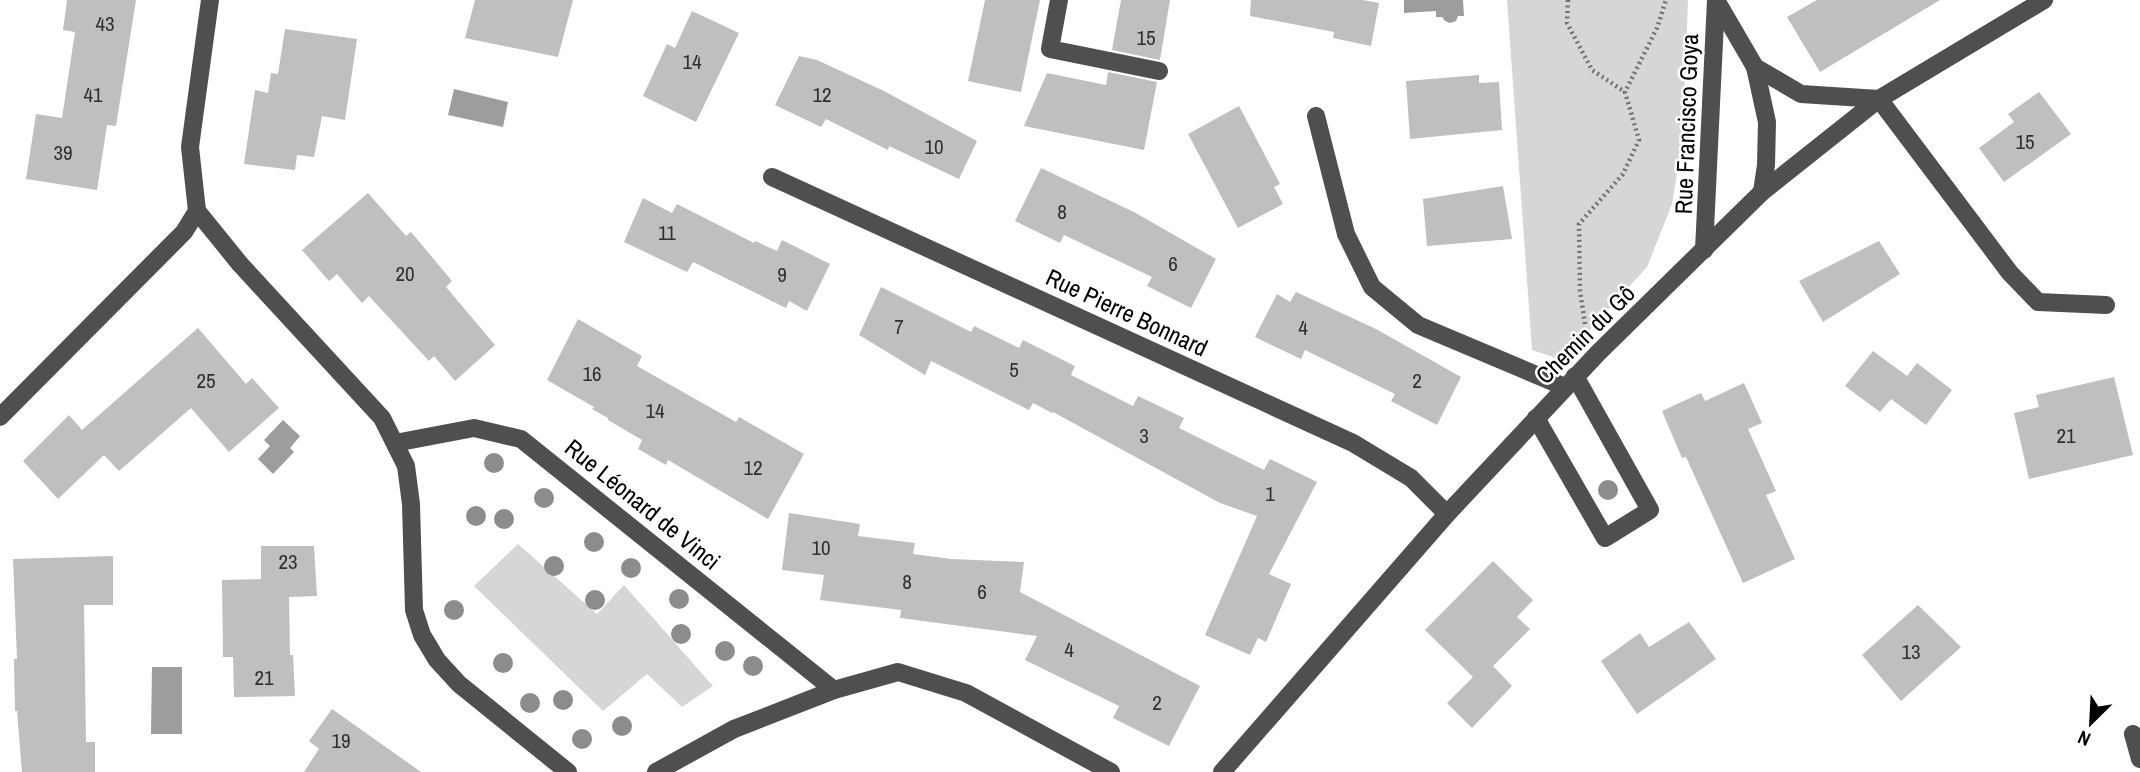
<svg xmlns="http://www.w3.org/2000/svg" width="2140" height="772" font-family="'Archivo Narrow',sans-serif">
<style>
.green{fill:#d6d6d6}
.water{fill:#9d9d9d}
.building{fill:#bfbfbf}
.lines{fill:none;stroke-linecap:round;stroke-linejoin:round}
.path{stroke:#717171;stroke-width:4.5;stroke-dasharray:2 3.5;stroke-linecap:butt}
.minor{stroke:#4f4f4f;stroke-width:18}
.tree{fill:#8c8c8c}
.labels{text-anchor:middle;dominant-baseline:central;stroke-width:5;stroke-linejoin:round;paint-order:stroke}
.number-label{font-size:21px;fill:#303030}
.street-label{font-size:24px;fill:#000;stroke:#fff}
</style>
<rect width="100%" height="100%" fill="#fff"/>
<g class="green">
<polygon points="1507,0 1688,0 1683,136 1672,204 1647,267 1587,333 1559,359 1532,350"/>
<polygon points="518,544 597,614 624,585 713,686 682,707 647,674 603,711 474,586"/>
</g>
<g class="water">
<polygon points="1404,0 1463,0 1464,16 1458,16 1456,21 1450,23 1445,21 1442,17 1436,17 1436,11 1404,13"/>
<polygon points="454,89 508,102 503,127 448,115"/>
<polygon points="283,420 300,436 290,448 294,452 273,474 258,459 270,446 264,440"/>
<polygon points="152,667 182,667 182,734 151,734"/>
</g>
<g class="building">
<polygon points="67,0 136,0 116,126 107,125 97,190 26,179 36,114 62,118 75,32 63,30"/>
<polygon points="475,0 573,0 558,57 465,38"/>
<polygon points="985,0 1040,0 1021,92 968,81"/>
<polygon points="1121,0 1170,0 1160,60 1112,50"/>
<polygon points="1251,0 1363,0 1379,3 1371,46 1333,38 1334,32 1250,16"/>
<polygon points="1817,0 1940,0 1820,72 1787,17"/>
<polygon points="692,11 739,33 696,122 643,96 667,44 675,48"/>
<polygon points="285,29 357,39 345,120 322,116 314,157 297,155 295,170 244,164 255,90 268,93 271,73 278,74"/>
<polygon points="799,56 817,60 884,91 977,141 959,179 889,146 888,150 826,119 821,127 775,105"/>
<polygon points="1108,72 1157,82 1144,150 1024,126 1047,73 1106,85"/>
<polygon points="1479,75 1479,83 1499,82 1502,130 1410,139 1406,81"/>
<polygon points="2039,92 2071,134 2004,182 1979,148 2014,122 2008,114"/>
<polygon points="1239,106 1280,184 1274,187 1283,204 1238,228 1188,134"/>
<polygon points="1041,168 1134,212 1216,259 1191,308 1147,286 1152,277 1064,235 1060,243 1015,221"/>
<polygon points="1503,186 1512,239 1427,246 1423,199"/>
<polygon points="368,193 406,236 411,232 452,281 446,287 495,345 455,381 434,356 429,361 369,296 362,303 337,274 329,281 302,250"/>
<polygon points="643,198 672,213 677,204 754,243 755,241 777,251 782,240 830,264 807,311 789,301 786,308 693,262 687,272 624,242"/>
<polygon points="1879,241 1900,274 1823,322 1799,281"/>
<polygon points="881,287 971,332 974,326 1019,348 1023,340 1075,366 1071,375 1133,406 1138,396 1184,418 1179,428 1264,470 1270,459 1317,482 1269,574 1291,584 1266,642 1258,638 1250,655 1205,635 1257,516 1220,503 1053,412 1052,413 1033,403 1029,410 931,361 925,375 859,335"/>
<polygon points="1296,292 1376,329 1461,377 1437,425 1391,401 1395,394 1305,350 1301,359 1255,337 1277,294 1290,302"/>
<polygon points="578,319 642,356 637,366 736,422 739,417 804,454 768,519 668,460 666,465 638,449 642,440 608,420 608,418 592,409 594,407 547,380"/>
<polygon points="198,328 246,384 252,378 279,408 229,452 191,408 119,471 104,455 58,499 23,461 69,415 82,430"/>
<polygon points="1873,351 1907,376 1917,363 1952,390 1926,425 1891,399 1880,412 1845,386"/>
<polygon points="2114,377 2133,455 2029,479 2014,413 2039,407 2036,395"/>
<polygon points="1744,383 1762,423 1748,429 1776,491 1766,495 1795,559 1743,583 1686,457 1682,458 1662,411 1701,393 1705,401"/>
<polygon points="789,513 860,524 858,536 915,543 913,554 951,559 1024,562 1020,592 1200,686 1169,746 1113,718 1119,706 1025,660 1037,636 900,618 901,610 820,600 824,575 782,570"/>
<polygon points="261,546 314,546 317,596 289,597 290,655 293,655 295,696 234,697 233,657 223,657 222,580 261,579"/>
<polygon points="113,556 113,605 84,605 86,742 95,742 95,772 22,772 17,711 15,711 14,659 17,659 13,559"/>
<polygon points="1493,561 1533,600 1517,617 1530,629 1493,666 1512,686 1472,728 1447,703 1473,677 1425,630"/>
<polygon points="1918,605 1961,647 1901,701 1862,655"/>
<polygon points="1689,622 1716,659 1637,714 1601,661 1640,633 1649,647"/>
<polygon points="332,709 421,772 304,772 319,749 309,741"/>
</g>
<g class="lines">
<g class="path">
<polyline points="1568,0 1567,23 1592,70 1625,92"/>
<polyline points="1585,324 1580,291 1579,224 1623,174 1639,140 1625,92 1657,28 1666,0"/>
</g>
<g class="minor">
<polyline points="1059,0 1050,49 1159,71"/>
<polyline points="1716,0 1755,67 1801,94 1879,99 2010,273 2038,302 2106,305"/>
<polyline points="1755,67 1767,122 1766,165 1762,192"/>
<polyline points="1316,116 1346,234 1372,287 1418,325 1565,387"/>
<polyline points="772,177 1353,443 1411,478 1447,514"/>
<polyline points="197,211 240,264 382,418 406,466 411,504 414,610 422,635 437,660 459,684 568,772"/>
<polyline points="1704,250 1716,0"/>
<polyline points="0,417 184,232 197,211 190,147 210,0"/>
<polyline points="1536,418 1605,538 1650,510 1575,376"/>
<polyline points="395,443 474,428 521,439 834,690"/>
<polyline points="2133,734 2140,759"/>
<polyline points="656,772 734,729 834,690 898,672 966,693 1111,772"/>
<polyline points="1222,772 1447,514 1598,353 1762,192 1879,99 2044,0"/>
</g>
</g>
<g class="tree">
<circle cx="494" cy="463" r="10"/>
<circle cx="1608" cy="490" r="10"/>
<circle cx="544" cy="498" r="10"/>
<circle cx="476" cy="516" r="10"/>
<circle cx="504" cy="519" r="10"/>
<circle cx="594" cy="542" r="10"/>
<circle cx="554" cy="566" r="10"/>
<circle cx="631" cy="568" r="10"/>
<circle cx="679" cy="599" r="10"/>
<circle cx="595" cy="600" r="10"/>
<circle cx="454" cy="610" r="10"/>
<circle cx="681" cy="634" r="10"/>
<circle cx="725" cy="651" r="10"/>
<circle cx="503" cy="663" r="10"/>
<circle cx="753" cy="666" r="10"/>
<circle cx="563" cy="700" r="10"/>
<circle cx="530" cy="703" r="10"/>
<circle cx="622" cy="726" r="10"/>
<circle cx="582" cy="739" r="10"/>
</g>
<g class="labels">
<g class="number-label">
<text x="105" y="23">43</text>
<text x="1146" y="37">15</text>
<text x="692" y="61">14</text>
<text x="93" y="94">41</text>
<text x="822" y="94">12</text>
<text x="2025" y="141">15</text>
<text x="934" y="146">10</text>
<text x="63" y="152">39</text>
<text x="1062" y="211">8</text>
<text x="667" y="232">11</text>
<text x="1173" y="263">6</text>
<text x="405" y="273">20</text>
<text x="782" y="274">9</text>
<text x="899" y="326">7</text>
<text x="1303" y="327">4</text>
<text x="1014" y="369">5</text>
<text x="592" y="373">16</text>
<text x="206" y="380">25</text>
<text x="1417" y="380">2</text>
<text x="655" y="410">14</text>
<text x="1144" y="435">3</text>
<text x="2066" y="435">21</text>
<text x="753" y="467">12</text>
<text x="1270" y="493">1</text>
<text x="821" y="547">10</text>
<text x="288" y="561">23</text>
<text x="907" y="581">8</text>
<text x="982" y="591">6</text>
<text x="1069" y="649">4</text>
<text x="1911" y="651">13</text>
<text x="264" y="677">21</text>
<text x="1157" y="702">2</text>
<text x="341" y="740">19</text>
</g>
<g class="street-label">
<text transform="translate(1686 124) rotate(-88)">Rue Francisco Goya</text>
<text transform="translate(1127 312) rotate(25)">Rue Pierre Bonnard</text>
<text transform="translate(1585 334) rotate(-45)">Chemin du Gô</text>
<text transform="translate(643 504) rotate(39)">Rue Léonard de Vinci</text>
</g>
</g>
<g transform="translate(2091 723) rotate(204)" stroke="#ffffff" stroke-width="5" paint-order="stroke">
<path d="M0-5L12 26L0 18L-12 26Z" fill="#000000"/>
<text y="-10" font-size="19" font-weight="bold" text-anchor="middle" fill="#000000">N</text>
</g>
</svg>
